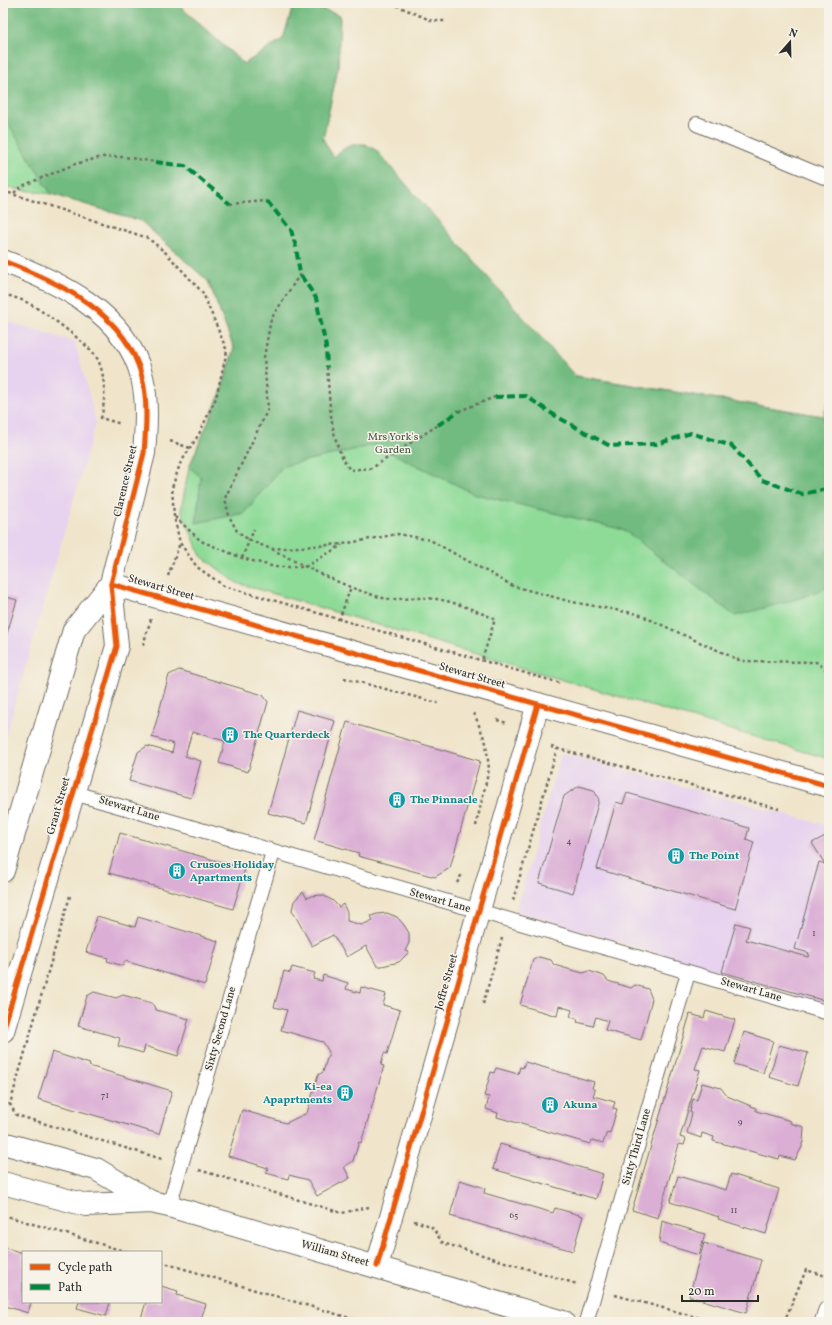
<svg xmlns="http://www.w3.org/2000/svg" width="832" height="1325" font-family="Vollkorn,serif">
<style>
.built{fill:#e7d2ef}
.green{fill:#8edb98;stroke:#5c8362}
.forest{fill:#72bb80;stroke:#4e7356}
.building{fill:#dbafd5}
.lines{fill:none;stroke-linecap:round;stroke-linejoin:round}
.service-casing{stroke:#706c63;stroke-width:16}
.minor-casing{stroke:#706c63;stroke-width:24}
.tertiary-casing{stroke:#706c63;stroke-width:24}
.path{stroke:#706c63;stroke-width:2.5;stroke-dasharray:3 3;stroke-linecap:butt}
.service{stroke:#fff;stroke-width:14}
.minor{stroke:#fff;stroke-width:22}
.tertiary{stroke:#fff;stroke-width:22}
.quiet{stroke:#00873e;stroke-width:4;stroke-dasharray:8 4;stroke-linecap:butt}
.cycleway-casing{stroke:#f7f3e8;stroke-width:8}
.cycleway{stroke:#e8590c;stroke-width:5}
.labels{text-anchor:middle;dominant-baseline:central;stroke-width:3;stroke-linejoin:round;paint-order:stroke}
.number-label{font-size:9px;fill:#574c56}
.park-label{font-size:11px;fill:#445746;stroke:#f7f3e8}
.street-label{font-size:11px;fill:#2b2b2b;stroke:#f7f3e8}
.culture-label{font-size:11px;font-weight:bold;fill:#0d838f;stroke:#f7f3e8;text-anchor:start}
</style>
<rect width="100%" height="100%" fill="#f7f3e8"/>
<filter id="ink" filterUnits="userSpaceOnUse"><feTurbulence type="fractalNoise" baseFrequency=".025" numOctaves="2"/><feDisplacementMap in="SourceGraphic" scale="8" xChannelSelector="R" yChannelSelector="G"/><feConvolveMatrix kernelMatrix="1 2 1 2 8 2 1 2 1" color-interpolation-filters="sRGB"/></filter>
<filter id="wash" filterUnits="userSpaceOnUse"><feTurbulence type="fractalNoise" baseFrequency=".012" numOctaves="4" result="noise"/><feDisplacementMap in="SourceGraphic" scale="16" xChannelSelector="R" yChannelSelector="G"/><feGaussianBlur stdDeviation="0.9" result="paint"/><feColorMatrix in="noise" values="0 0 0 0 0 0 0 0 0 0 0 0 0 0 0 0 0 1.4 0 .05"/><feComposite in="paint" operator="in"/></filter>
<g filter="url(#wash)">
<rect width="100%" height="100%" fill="#f0e5cb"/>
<g class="built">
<polygon points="3,320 75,342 96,422 3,745"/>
<polygon points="561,753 829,826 829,1005 516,911"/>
</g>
<path class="green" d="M3 3H176L244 64 283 39 294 3H301L340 15 338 67 323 139 333 157C343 149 353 143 366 144L571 375 823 416 829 401V759L237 583 201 556 181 510 189 467 221 392 234 348 208 281 141 221 51 194 3 187Z"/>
<path class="forest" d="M3 3H176L244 64 283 39 294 3H301L340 15 338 67 323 139 333 157C346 146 358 139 375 149L575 376 823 416 828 476 826 489 827 494H829V587L797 599 735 616 624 530 475 494 375 445 283 466 244 513 196 523 201 477 189 467 221 392 234 348 208 281 141 221 51 194 3 115Z"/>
<g id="blocks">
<g class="building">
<polygon points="3,596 17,600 3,647"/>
<polygon points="179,670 263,695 268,702 248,772 219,763 225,741 192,732 185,756 201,761 191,798 129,781 138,752 147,746 172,753 174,744 152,737 169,675"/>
<polygon points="297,710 335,721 306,823 268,813"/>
<polygon points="347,722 480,761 450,868 435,877 358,856 359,853 314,840"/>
<polygon points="579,786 594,790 599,800 573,893 539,883 564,796"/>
<polygon points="627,793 749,828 746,839 754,842 735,909 597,869 616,802 623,804"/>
<polygon points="120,833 245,869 233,909 109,873"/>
<polygon points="829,834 829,1002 722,972 736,923 750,927 746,940 808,957 809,953 795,949 819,862 825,864 812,843"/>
<polygon points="303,892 307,898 311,896 322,895 332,900 339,907 343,904 347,912 347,921 362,925 373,920 371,916 377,914 387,913 397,917 404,925 409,933 409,943 405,951 409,952 399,962 382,966 377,966 366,946 347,957 333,935 312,946 292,910 294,901"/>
<polygon points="97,916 135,927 138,917 218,941 205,985 125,961 123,966 107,961 108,958 86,952"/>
<polygon points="539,957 551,960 554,965 568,969 583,973 589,971 604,976 608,981 631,988 635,985 648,989 652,999 641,1040 605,1030 608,1021 596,1017 593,1026 577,1022 578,1019 570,1017 572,1010 559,1006 557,1016 520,1005 533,960"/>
<polygon points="292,967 315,973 313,979 322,981 323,975 348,983 346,989 360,993 361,987 386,994 383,1005 400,1010 387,1054 384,1053 381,1065 384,1066 361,1143 359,1142 353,1161 344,1167 350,1178 317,1196 308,1180 289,1175 288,1179 266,1173 268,1168 228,1156 242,1110 286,1123 307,1113 318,1075 323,1072 329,1052 323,1042 281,1030 287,1010 274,1007 284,971 290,973"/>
<polygon points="94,992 116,998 123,995 152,1003 156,1010 189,1019 178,1056 145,1046 143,1053 118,1046 120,1038 78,1026 87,996"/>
<polygon points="706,1011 735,1020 725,1052 703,1046 695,1069 700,1070 680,1137 686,1139 684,1145 679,1144 658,1218 632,1210 690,1014 704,1018"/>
<polygon points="744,1032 773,1041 763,1073 734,1064"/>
<polygon points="779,1045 808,1053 798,1086 769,1077"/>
<polygon points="52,1052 90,1064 89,1066 172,1091 159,1134 38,1099"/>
<polygon points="525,1062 594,1082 592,1088 595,1090 593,1096 615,1102 613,1108 617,1109 610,1133 607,1132 603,1143 592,1140 590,1144 497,1117 498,1113 486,1109 489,1097 484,1096 491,1072 494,1073 496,1068 518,1074 520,1067 523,1068"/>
<polygon points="702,1083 721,1088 727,1096 756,1108 756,1111 791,1121 790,1123 804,1127 803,1143 802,1143 802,1147 795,1160 780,1156 779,1159 713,1141 714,1137 702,1133 701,1138 687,1133 692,1113 690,1112 693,1099 697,1100"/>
<polygon points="500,1144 603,1174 596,1199 493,1169"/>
<polygon points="731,1174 779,1189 766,1234 718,1219 719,1217 670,1202 678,1176 726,1190"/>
<polygon points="460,1180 485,1188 484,1193 553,1213 555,1208 583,1216 573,1251 450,1216"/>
<polygon points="662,1221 705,1234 699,1255 659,1243"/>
<polygon points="704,1243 761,1260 746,1313 689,1296"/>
<polygon points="3,1247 23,1253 23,1302 31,1302 28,1313 5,1306 7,1301 3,1299"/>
<polygon points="161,1286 178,1291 177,1295 206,1304 200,1322 140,1322 146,1302 161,1302"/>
<polygon points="79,1302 110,1302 106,1316 77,1308"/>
</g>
</g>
</g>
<g filter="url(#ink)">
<use href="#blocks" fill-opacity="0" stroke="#706c63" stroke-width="1"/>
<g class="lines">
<g class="service-casing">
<g id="service">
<polyline points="697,124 829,179"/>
<polyline points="74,793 829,1013"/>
<polyline points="169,1206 273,852"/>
<polyline points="586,1322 688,973"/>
</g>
</g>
<g class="minor-casing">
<g id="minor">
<path d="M3 261C59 282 126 313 142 377 148 401 146 428 144 453L111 584 117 646 3 1031"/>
<polyline points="3,871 74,630 111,584"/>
<polyline points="377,1266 538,704"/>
</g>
</g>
<g class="tertiary-casing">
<g id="tertiary">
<polyline points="111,584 829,786"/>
<polyline points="3,1143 96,1169 151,1202"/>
<polyline points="3,1183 86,1205 151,1202 169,1206 563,1322"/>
<polyline points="826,1322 829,1312"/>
</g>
</g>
<g class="path">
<polyline points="391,3 432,21 447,21"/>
<polyline points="3,191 148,238 166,253 203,293 227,351 216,398 199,434 180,464 172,488 174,516 180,543 197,567 224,586 560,683"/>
<polyline points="14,193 22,186 75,164 102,157 125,157 155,162"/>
<polyline points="230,204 267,201"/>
<polyline points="300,274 271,319 264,357 268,409 225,498 229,516 237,531 249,540 271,549 343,544 398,534 430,540 513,586 572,602 638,614 741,661 816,662 829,672"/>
<path d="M3 294C10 296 17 298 24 301 40 308 84 341 95 355 106 370 106 401 101 418L121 424"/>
<path d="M327 367C330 401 329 441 350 470L372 468 438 425"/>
<polyline points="459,411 495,397"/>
<polyline points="170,441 190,448"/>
<polyline points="175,517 201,541 242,558 275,567 305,567 342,545"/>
<path d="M272 549C307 568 344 587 383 598 396 601 412 597 426 598 450 599 474 610 495 619L482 660"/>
<polyline points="242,558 254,529"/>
<polyline points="168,576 180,543"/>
<polyline points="339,620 351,587"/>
<polyline points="143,645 151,619"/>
<polyline points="344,678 438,703"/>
<polyline points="474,713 486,743 489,769 476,826"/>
<polyline points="497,720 507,723"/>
<polyline points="551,747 779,809"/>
<polyline points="457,883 462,874"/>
<polyline points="70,896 10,1104 16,1115 162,1159"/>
<polyline points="513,900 557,749"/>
<polyline points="483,1004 502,938"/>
<polyline points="3,1107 10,1104"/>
<polyline points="199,1170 342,1213 369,1207"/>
<polyline points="3,1215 127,1252"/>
<polyline points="414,1221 431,1226 443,1243 577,1284"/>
<polyline points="161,1262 363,1322"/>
<polyline points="615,1295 715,1322"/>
<polyline points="784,1322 806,1270 829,1277"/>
</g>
<use href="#service" class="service"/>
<use href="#minor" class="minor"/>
<use href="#tertiary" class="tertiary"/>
<g class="quiet">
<polyline points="155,162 185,166 230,204"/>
<polyline points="267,201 291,230 296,247 300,274 316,298 326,347 327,367"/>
<polyline points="495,397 526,396 554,415 610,446 657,444 691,433 732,446 762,480 802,494 826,489"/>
<polyline points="438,425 459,411"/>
</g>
<g class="cycleway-casing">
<g id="cycleway">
<path d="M3 261C59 282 126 313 142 377 148 401 146 428 144 453L111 584 117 646 3 1031"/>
<polyline points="111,584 829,786"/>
<polyline points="377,1266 538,704"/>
</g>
</g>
<use href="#cycleway" class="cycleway"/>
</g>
</g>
<defs>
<g id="building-disc" transform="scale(0.9)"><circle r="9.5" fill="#0f9aa8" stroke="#f7f3e8"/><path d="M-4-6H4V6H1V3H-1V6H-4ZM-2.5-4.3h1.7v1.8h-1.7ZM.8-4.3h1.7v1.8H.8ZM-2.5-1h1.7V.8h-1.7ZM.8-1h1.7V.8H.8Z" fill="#fff"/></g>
</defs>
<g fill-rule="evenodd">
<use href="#building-disc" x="230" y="735"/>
<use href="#building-disc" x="397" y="800"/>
<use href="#building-disc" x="676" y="856"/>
<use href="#building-disc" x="177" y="871"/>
<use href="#building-disc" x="345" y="1093"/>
<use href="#building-disc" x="550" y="1105"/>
</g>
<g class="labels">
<g class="number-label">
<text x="569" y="841">4</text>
<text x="814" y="933">1</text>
<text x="105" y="1095">71</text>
<text x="740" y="1122">9</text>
<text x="734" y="1210">11</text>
<text x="514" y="1215">65</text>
</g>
<g class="park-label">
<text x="393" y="437">Mrs York's<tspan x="393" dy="13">Garden</tspan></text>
</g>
<g class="street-label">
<text transform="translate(126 481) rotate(-77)">Clarence Street</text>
<text transform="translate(161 588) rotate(16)">Stewart Street</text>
<text transform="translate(472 676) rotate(16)">Stewart Street</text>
<text transform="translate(59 806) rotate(-74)">Grant Street</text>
<text transform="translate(129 809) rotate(17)">Stewart Lane</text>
<text transform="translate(440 901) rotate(16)">Stewart Lane</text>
<text transform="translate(447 982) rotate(-74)">Joffre Street</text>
<text transform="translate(751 990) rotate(16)">Stewart Lane</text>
<text transform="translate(221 1029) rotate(-74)">Sixty Second Lane</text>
<text transform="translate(637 1147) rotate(-74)">Sixty Third Lane</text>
<text transform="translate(335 1254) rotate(16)">William Street</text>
</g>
<g class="culture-label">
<text x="243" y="735">The Quarterdeck</text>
<text x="410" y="800">The Pinnacle</text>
<text x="689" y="856">The Point</text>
<text x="190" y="865">Crusoes Holiday<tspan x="190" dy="13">Apartments</tspan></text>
<text x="332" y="1087" text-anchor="end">Ki-ea<tspan x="332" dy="13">Apaprtments</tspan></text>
<text x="563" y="1105">Akuna</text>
</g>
</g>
<rect width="832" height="1325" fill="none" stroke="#f7f3e8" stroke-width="16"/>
<rect x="22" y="1251" width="140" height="52" fill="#f7f3e8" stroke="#a5a39c"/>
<rect x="30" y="1264" width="20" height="6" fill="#e8590c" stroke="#a5a39c"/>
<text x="58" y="1271" font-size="12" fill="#2b2b2b">Cycle path</text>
<rect x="30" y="1284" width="20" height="6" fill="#00873e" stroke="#a5a39c"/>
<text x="58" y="1291" font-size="12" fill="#2b2b2b">Path</text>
<g transform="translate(790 42) rotate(20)" stroke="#f7f3e8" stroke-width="3" paint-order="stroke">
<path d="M0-3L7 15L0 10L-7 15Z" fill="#2b2b2b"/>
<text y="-6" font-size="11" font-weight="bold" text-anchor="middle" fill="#2b2b2b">N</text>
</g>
<path d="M682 1295v6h76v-6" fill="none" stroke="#2b2b2b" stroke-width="2"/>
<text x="688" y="1295" font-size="12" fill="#2b2b2b" stroke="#f7f3e8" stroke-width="3" paint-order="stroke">20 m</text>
</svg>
